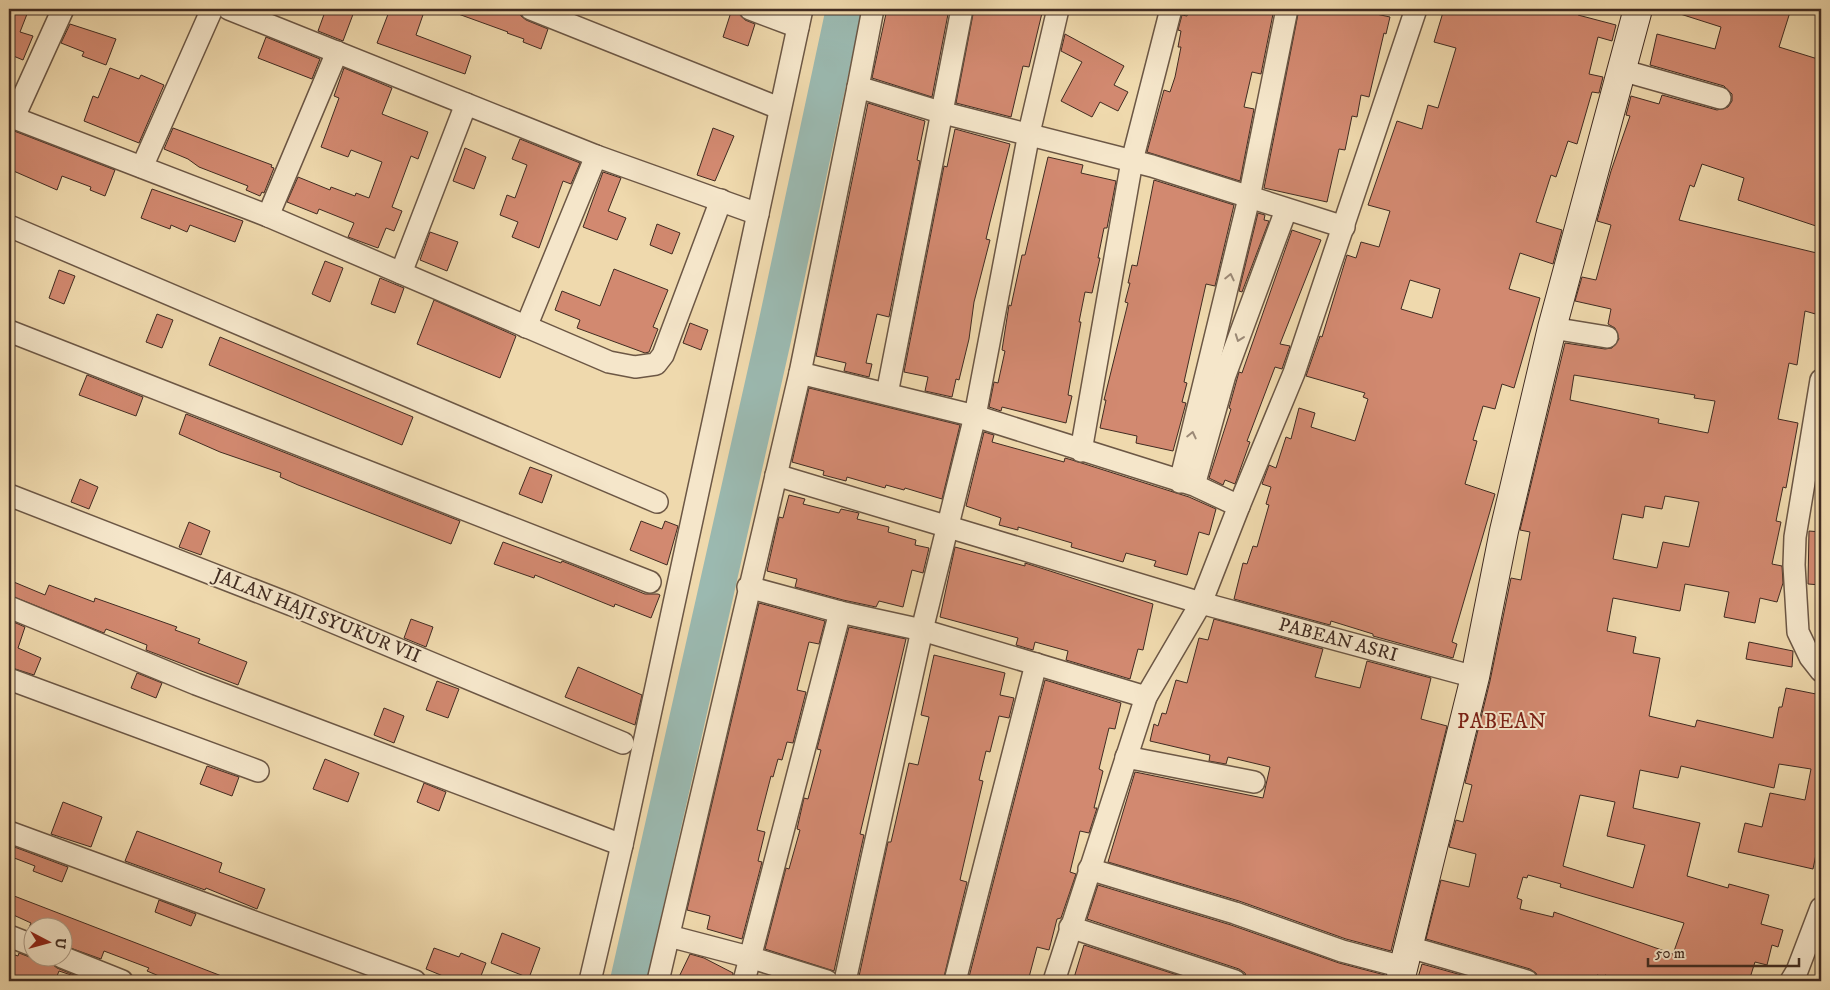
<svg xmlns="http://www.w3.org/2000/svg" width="1830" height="990" font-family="'IM FELL DW Pica',serif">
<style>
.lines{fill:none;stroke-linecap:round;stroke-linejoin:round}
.river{stroke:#9bb9b0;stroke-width:36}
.building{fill:#d28970;stroke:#412c22;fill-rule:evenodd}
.street-casing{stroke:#6c5745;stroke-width:24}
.secondary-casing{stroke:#412c22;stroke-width:30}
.street{stroke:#f5e6ca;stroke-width:21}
.secondary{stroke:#f5e6ca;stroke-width:28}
.oneway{stroke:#9b8976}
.labels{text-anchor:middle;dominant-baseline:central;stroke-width:4;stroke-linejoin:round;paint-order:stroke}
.street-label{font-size:19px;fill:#412c22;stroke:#f5e6ca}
.quarter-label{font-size:21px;letter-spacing:1px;fill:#7a1f14;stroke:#f5e6ca}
</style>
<rect width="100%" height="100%" fill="#efd9ad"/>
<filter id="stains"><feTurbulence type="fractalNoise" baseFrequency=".004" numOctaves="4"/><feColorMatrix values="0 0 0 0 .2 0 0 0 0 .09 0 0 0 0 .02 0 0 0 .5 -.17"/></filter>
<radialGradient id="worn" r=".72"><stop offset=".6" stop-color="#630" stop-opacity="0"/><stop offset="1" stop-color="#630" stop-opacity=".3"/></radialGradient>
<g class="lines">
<polyline class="river" points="628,981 774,335 844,9"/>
</g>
<g class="building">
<polygon points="9,9 29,9 20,32 33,36 23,60 11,55 9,58"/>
<polygon points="326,9 355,9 343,41 318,31"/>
<polygon points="390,9 425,9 416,35 471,56 465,74 377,43"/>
<polygon points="451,9 519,9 521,16 526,20 548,29 541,49 523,42 524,39 507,33 508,32 450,11"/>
<polygon points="732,9 738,11 745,20 755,24 748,46 723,37"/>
<polygon points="887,9 949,9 932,97 872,78"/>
<polygon points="974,9 1043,9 1029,67 1023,66 1011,117 956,103"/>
<polygon points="1189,9 1274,9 1261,74 1252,72 1244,107 1254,109 1240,181 1147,152 1164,90 1170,92 1175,77 1181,47 1178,47 1181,31 1178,30 1182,15 1187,16"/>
<polygon points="1299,9 1353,9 1390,17 1386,34 1384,33 1369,97 1361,95 1357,117 1352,116 1345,150 1339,149 1327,202 1264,188"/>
<path d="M1444 9H1581L1578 15 1616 25 1612 41 1598 37 1589 74 1603 77 1599 93 1592 92 1577 144 1568 141 1556 177 1551 175 1536 222 1562 230 1553 264 1520 253 1509 289 1540 298 1514 388 1502 384 1495 409 1483 406 1473 440 1477 441 1465 484 1495 494 1452 642 1457 644 1453 658 1373 636V634L1331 621 1330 625 1234 599 1243 563 1247 564 1253 546 1257 547 1269 505 1266 504 1271 487 1262 484 1269 465 1276 468 1286 437 1291 439 1299 408 1315 413 1311 427 1355 441 1368 399 1363 397 1365 393 1306 376 1320 336 1322 337 1347 255 1356 258 1361 242 1379 247 1390 211 1368 205 1397 121 1422 129 1428 105 1438 108 1456 48 1434 42ZM1410 280 1440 289 1432 318 1401 309Z"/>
<path d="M1674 9H1791L1779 47 1821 60V210L1816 226 1738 200 1744 178 1702 164 1694 187 1690 185 1679 220 1821 254V303L1819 315 1805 311 1797 365 1789 363 1778 419 1798 423 1786 488 1783 487 1776 521 1781 522 1772 564 1782 566 1783 583 1777 602 1760 598 1755 623 1724 617 1729 592 1685 584 1680 611 1613 598 1607 631 1636 637 1633 653 1660 658 1649 716 1695 727 1697 720 1773 738 1779 707H1782L1786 688 1821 695V830L1813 869 1738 852 1745 823 1762 827 1770 793 1805 800 1811 769 1779 764 1774 788 1681 766 1678 778 1640 770 1633 808 1700 823 1687 876 1728 888 1729 884 1769 895 1761 924 1783 930 1778 947 1772 945 1767 965 1755 962 1749 981H1623L1605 975 1604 977 1597 975 1596 981H1539L1536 973 1530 969 1426 939 1441 880 1469 887 1476 854 1449 847 1456 820 1463 822 1472 785 1465 783 1490 681 1511 578 1521 580 1530 532 1520 530 1565 343 1605 349 1612 348 1619 339 1615 328 1608 324 1611 309 1575 301 1582 277 1596 280 1611 225 1597 221 1611 171 1630 116 1626 115 1631 96 1659 104 1662 95 1717 110 1728 107 1732 101V94L1724 86 1650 65 1657 34 1715 49 1721 27 1674 12ZM1574 375 1695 395 1694 398 1715 401 1708 433 1658 423 1659 419 1570 400ZM1665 496 1699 502 1689 547 1663 542 1657 568 1613 559 1622 514 1643 518 1645 506 1662 509ZM1580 795 1615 802 1607 836 1645 845 1633 888 1563 866ZM1528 875 1561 884 1560 887 1684 923 1673 954 1554 912 1553 917 1520 909 1522 900 1517 898 1523 877 1527 878Z"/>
<polygon points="70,24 116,39 106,65 82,56 84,52 61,43"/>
<polygon points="1065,34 1124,66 1114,85 1128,92 1118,111 1100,102 1092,117 1061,101 1082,62 1061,51"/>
<polygon points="266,37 320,59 312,79 258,58"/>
<polygon points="110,68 139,79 141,75 164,85 139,143 84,121 93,96 98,98"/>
<polygon points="344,68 392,88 382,114 428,132 418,159 411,156 392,207 402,211 394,231 386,228 378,248 348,237 354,223 319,209 317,214 287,202 298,177 330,190 331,187 355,196 356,193 369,198 382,162 351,150 348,157 321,147 339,98 334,96"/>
<polygon points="868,103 925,121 917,160 920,161 889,317 877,314 866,363 872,364 869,377 844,371 846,363 816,356"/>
<polygon points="173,128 272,165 271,167 274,168 264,193 262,192 260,196 246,190 248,186 199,167 188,159 164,149"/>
<polygon points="713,128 734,136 715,181 697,175"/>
<polygon points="9,129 115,170 105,196 90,190 91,187 62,176 57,190 9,169"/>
<polygon points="955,129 1010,144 990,222 986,239 990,240 974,302 969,339 959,380 956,379 952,397 925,391 928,377 904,372 944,166 947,167"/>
<polygon points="520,139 580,163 571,184 563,181 539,248 512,237 518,222 500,215 507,195 515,198 527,165 512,159"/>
<polygon points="465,148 486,157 474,189 453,181"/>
<polygon points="1048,157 1083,165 1081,173 1116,181 1107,228 1104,228 1098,258 1100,258 1092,293 1085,292 1079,322 1081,322 1068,395 1072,396 1066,423 1002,407 1001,411 989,407 994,382 998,383 1005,351 1002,350 1009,305 1011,306 1022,255 1025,255"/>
<polygon points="603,172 621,178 608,211 626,218 617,240 583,227"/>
<polygon points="1154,180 1234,205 1215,286 1206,284 1184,382 1187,383 1182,402 1186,403 1173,451 1136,443 1137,436 1100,428 1106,400 1104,400 1128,303 1125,302 1130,283 1128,283 1132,265 1137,266"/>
<polygon points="152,189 243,221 235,242 190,225 187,232 171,225 170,229 141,218"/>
<polygon points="1258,213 1265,215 1264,220 1269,221 1242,292 1239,291"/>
<polygon points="657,224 680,233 672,254 650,245"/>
<polygon points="1292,230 1321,240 1280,344 1290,346 1282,369 1275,367 1247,441 1250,442 1235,484 1225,480 1223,485 1209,478 1231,409 1229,408 1237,379 1239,372 1242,373"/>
<polygon points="430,232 458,242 447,271 420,260"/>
<polygon points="325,261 343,268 330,302 312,294"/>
<polygon points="614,269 668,290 653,327 658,329 649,352 645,353 577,328 580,320 555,310 562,291 600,306"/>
<polygon points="59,270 75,276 64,304 49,298"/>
<polygon points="380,278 404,288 395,313 371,304"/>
<polygon points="434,300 516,336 500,378 417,344"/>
<polygon points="157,314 173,320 162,348 146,342"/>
<polygon points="690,323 708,330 701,350 683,343"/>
<polygon points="220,337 413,417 402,445 209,365"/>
<polygon points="87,375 143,397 136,416 79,395"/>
<polygon points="809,388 960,425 942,499 905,488 904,490 886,485 885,488 847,477 846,481 823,475 824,471 792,462"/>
<polygon points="186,414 460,521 451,544 298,485 280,477 281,473 220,452 179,434"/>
<polygon points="984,432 994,435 992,442 1064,462 1065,458 1072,460 1189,497 1216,509 1209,535 1199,532 1187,575 1154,566 1156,561 1126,553 1123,562 1071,547 1072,543 1018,527 1018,530 999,525 1001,518 966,506"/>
<polygon points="530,467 552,475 542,503 519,494"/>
<polygon points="80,479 98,487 89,509 71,502"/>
<polygon points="789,495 805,499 803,504 839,513 841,509 859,513 857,519 889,527 888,532 916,540 915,545 929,548 923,573 912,570 903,607 879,601 876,607 843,600 795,587 797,579 767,571 779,517 783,518"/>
<polygon points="641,521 662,529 665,521 678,526 667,565 630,550"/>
<polygon points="189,522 210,531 201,555 179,547"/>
<polygon points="1809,531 1821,532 1821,585 1808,584"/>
<polygon points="503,542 561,563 562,561 645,594 658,594 660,595 651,618 615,604 614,607 535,575 534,578 494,564"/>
<polygon points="955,547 1025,566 1025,563 1153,604 1143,650 1138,649 1130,679 1066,660 1068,651 1035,642 1033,650 1016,645 1018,638 940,617"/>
<polygon points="9,580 45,595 49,585 94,602 95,598 177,627 175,630 200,639 198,643 247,662 238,685 146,650 147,645 106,629 104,633 9,595"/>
<polygon points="759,603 825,621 819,644 809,642 797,690 806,692 793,743 787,742 782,760 778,759 773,777 771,776 757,830 765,832 758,861 762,862 742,939 707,929 710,916 687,910"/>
<polygon points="411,619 433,627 426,647 404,638"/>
<polygon points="1214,619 1323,649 1315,677 1360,688 1367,661 1431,678 1421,719 1447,726 1391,951 1346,939 1239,901 1108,862 1135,772 1263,798 1270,767 1228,757 1226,764 1209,761 1210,755 1150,741 1154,724 1158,726 1162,713 1166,714 1176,680 1187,683 1199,638 1208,640"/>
<polygon points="9,620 25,627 18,648 41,658 34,675 9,667"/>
<polygon points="849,627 906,639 860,834 864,835 834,971 765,949 786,868 789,869 800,830 797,829 804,798 808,799 821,750 817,749"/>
<polygon points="1749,642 1793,651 1792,667 1746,659"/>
<polygon points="934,655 1005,673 1000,695 1014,698 1009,718 999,716 990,752 986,751 979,780 983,781 960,880 967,882 943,981 858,981 888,842 891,842 894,829 909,763 918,765 929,717 921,715"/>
<polygon points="578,667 642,695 635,725 565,697"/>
<polygon points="137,673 162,683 156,698 131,688"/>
<polygon points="1045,680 1121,703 1115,729 1109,728 1099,769 1103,771 1094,808 1097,808 1089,833 1080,831 1070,872 1076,874 1061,918 1057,919 1049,950 1037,947 1028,981 968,981"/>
<polygon points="437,681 459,689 448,718 426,710"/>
<polygon points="384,708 404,716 394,743 374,735"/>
<polygon points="325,759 359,773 348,802 313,789"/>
<polygon points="207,766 239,777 232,796 200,784"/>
<polygon points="424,783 446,792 439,811 417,802"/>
<polygon points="63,802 102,817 91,847 51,834"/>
<polygon points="137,831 222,863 219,872 265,889 257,909 206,888 205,890 125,861"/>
<polygon points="9,845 68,867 62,882 33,871 35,866 9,856"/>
<polygon points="1098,885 1231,925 1339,963 1385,975 1384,981 1321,981 1307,978 1306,981 1254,981 1247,979 1245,973 1239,969 1087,919"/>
<polygon points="9,894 232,980 231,981 171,981 147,971 149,968 104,951 101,959 62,945 62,928 32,928 32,932 28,930 31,923 9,913"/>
<polygon points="159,900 196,914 191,926 155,912"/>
<polygon points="502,933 540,948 529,978 491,963"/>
<polygon points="1084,945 1196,981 1073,981"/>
<polygon points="434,948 459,957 461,953 486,963 479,981 455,981 426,969"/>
<polygon points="9,953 18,956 19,953 32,958 50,958 52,964 57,968 89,981 59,971 55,981 9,981"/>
<polygon points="690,954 704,958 733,973 732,981 677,981"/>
<polygon points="1422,964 1483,981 1417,981"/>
</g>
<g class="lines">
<g class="street-casing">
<g id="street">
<polyline points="229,9 596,156 758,214"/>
<polyline points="531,9 779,108"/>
<polyline points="750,9 798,27"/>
<polyline points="873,9 858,87 940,112 1152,166 1344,227"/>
<polyline points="1621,70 1720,98"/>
<polyline points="9,116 268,216 609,362 635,367 656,364 663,355 721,200"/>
<polyline points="14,117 63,9"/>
<polyline points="142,167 212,9"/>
<polyline points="268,216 337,52"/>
<polyline points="9,226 657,502"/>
<polyline points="401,273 466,104"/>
<polyline points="526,327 596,156"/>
<polyline points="1552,328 1607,337"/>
<polyline points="9,331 650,582"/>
<polyline points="800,373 975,416 1194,485 1239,506"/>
<polyline points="1821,380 1795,537 1794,565 1798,632 1810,657 1821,671"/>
<polyline points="887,394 962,9"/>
<polyline points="1081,451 1132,161 1171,9"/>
<polyline points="776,475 1201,603 1475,677"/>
<polyline points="1180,482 1249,198 1287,9"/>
<polyline points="1195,482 1225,375 1286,210"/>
<polyline points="9,495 292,605 623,743"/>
<polyline points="748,587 840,612 922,630 1146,697"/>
<polyline points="9,607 196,684 622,845"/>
<polyline points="9,679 258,771"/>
<polyline points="1126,757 1254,782"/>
<polyline points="9,832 415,981"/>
<polyline points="1089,869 1235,913 1342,951 1403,967"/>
<polyline points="1070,927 1235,981"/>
<polyline points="9,936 32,945"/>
<polyline points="669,936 749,957 827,981"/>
<polyline points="1409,947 1527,981"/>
<polyline points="62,957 122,981"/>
<polyline points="590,981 622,845 802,9"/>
<polyline points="658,981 800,373 858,87"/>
<polyline points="744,981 840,612"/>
<polyline points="845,981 922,630 975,416 1029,133 1058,9"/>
<polyline points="955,981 1036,664"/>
<polyline points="1054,981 1146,697 1201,603 1239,506 1294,373 1416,9"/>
<polyline points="1791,981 1797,971 1821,908"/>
</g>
</g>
<g class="secondary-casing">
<polyline id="secondary" points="1400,981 1475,677 1504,531 1552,328 1638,9"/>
</g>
<use href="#street" class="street"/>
<use href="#secondary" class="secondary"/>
</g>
<defs><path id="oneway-chevron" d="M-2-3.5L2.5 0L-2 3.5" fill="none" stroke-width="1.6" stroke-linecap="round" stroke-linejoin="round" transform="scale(1.25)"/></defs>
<g class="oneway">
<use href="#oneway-chevron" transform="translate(1230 277) rotate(-77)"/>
<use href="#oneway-chevron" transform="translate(1239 338) rotate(110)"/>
<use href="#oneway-chevron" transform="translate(1192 435) rotate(-77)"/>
</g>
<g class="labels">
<g class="street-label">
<text transform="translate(317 616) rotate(22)">JALAN HAJI SYUKUR VII</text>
<text transform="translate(1338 640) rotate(15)">PABEAN ASRI</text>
</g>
<g class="quarter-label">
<text x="1502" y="722">PABEAN</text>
</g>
</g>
<rect width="1830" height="990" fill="none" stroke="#efd9ad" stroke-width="30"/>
<rect x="10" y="10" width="1810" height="970" fill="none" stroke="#412c22" stroke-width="2.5"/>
<rect x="15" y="15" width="1800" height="960" fill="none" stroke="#412c22"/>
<g transform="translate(48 942) rotate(96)"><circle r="24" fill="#f5e6ca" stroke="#ad9c87"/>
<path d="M0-4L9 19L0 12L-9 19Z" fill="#8f2418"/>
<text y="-8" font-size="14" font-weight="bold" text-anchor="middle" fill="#412c22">U</text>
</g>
<path d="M1648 958v8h151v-8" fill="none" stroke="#412c22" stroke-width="2.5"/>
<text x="1655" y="958" font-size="15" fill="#412c22" stroke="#f5e6ca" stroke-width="4" paint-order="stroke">50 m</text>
<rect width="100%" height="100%" filter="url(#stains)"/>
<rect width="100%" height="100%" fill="url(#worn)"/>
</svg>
